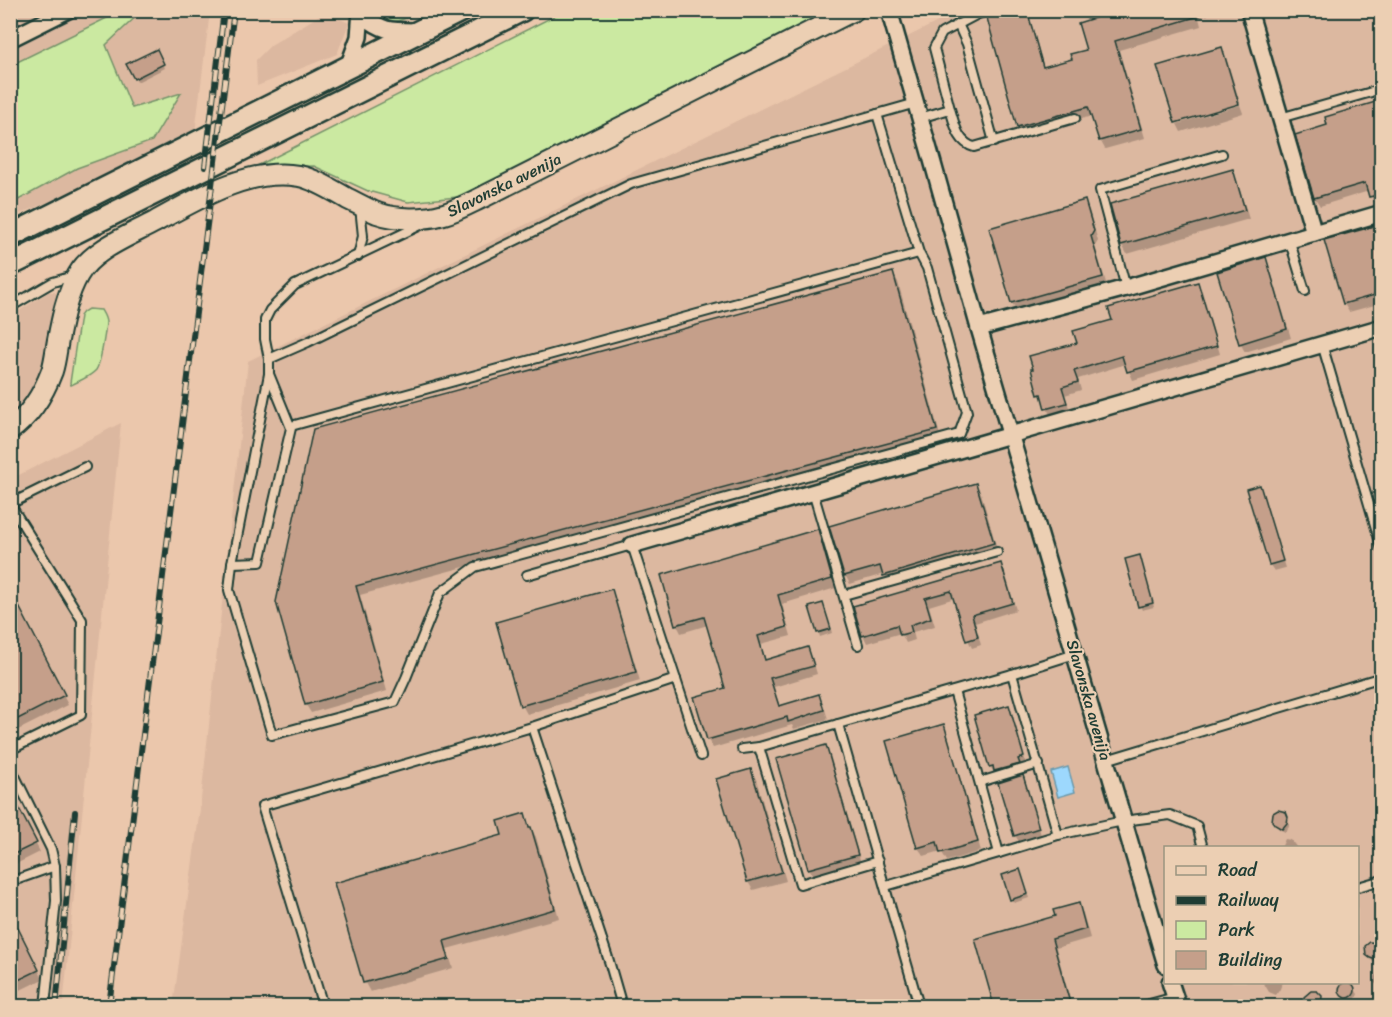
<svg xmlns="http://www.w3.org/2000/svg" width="1392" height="1017" font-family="Sriracha,sans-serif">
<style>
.built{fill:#dcb8a0;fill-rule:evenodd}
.green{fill:#cbe9a1;stroke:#75936a;stroke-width:1.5}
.water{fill:#9dd8fd;stroke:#6b9aad;stroke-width:1.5}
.shadow{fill:#0003}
.building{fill:#c59f8a;stroke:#1f3d34;stroke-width:1.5}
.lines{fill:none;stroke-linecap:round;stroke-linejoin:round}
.service-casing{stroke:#1f3d34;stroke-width:12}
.minor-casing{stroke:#1f3d34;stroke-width:20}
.tertiary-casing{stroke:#1f3d34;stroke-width:24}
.secondary-casing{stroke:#1f3d34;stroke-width:26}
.service{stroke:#eccfb3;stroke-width:8}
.minor{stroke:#eccfb3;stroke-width:15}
.tertiary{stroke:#eccfb3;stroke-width:20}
.secondary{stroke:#eccfb3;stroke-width:21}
.rail-casing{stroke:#1f3d34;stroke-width:6}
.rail{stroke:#eccfb3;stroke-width:4;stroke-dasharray:11;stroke-linecap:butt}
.labels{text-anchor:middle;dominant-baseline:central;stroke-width:4.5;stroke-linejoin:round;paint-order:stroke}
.street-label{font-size:16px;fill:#1f3d34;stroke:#eccfb3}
</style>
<rect width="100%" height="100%" fill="#ebc7ac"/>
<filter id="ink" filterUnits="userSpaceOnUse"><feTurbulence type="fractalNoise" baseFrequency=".0167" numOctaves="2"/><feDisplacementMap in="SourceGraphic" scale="12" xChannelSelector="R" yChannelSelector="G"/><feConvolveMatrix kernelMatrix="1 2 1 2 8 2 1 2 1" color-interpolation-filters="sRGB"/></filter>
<g filter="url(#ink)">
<g class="built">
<polygon points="11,11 210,11 195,133 102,179 20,214 18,211 11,215"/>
<path d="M960 11H1381V1006H173L200 809 248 361ZM1166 848H1358V982H1166Z"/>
<polygon points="325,12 349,23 337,54 257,86 256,60 271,45"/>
<polygon points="49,292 55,292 57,295 44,358 38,382 25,402 11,419 11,316"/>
<polygon points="121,423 63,1006 11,1006 11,479"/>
</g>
<g class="green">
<polygon points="123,10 142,11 106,45 132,108 181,93 152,141 77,168 11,204 11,65"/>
<path d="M370 11H422C405 19 384 31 370 11Z"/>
<polygon points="564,11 832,11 477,195 408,202 368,191 314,166 253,168"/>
<path d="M88 309 101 310C104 315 106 318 106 323 105 333 101 363 96 370 90 377 79 381 71 385L70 383 80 316 83 312Z"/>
</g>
<polygon class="water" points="1068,767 1075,792 1058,797 1051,772"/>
<g class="shadow">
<polygon points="1026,10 1030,18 1044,68 1073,60 1072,55 1197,10 1201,26 1119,50 1145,138 1105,149 1100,140 1092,116 1023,135 1018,126"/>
<polygon points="1221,49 1226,57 1240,103 1176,122"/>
<polygon points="156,51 165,68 137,82 128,64"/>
<polygon points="1382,101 1382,203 1375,205 1369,191 1320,206 1315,198 1297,136 1329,126"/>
<polygon points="1240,105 1243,113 1181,132 1177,124"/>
<polygon points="1232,171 1237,180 1249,219 1127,254 1122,245 1112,206"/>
<polygon points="1084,202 1089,210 1098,241 1095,246 1107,286 1017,311 1012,303 991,229"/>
<polygon points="1382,226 1382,303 1349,312 1344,304"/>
<polygon points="1265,259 1270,268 1291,338 1245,352 1240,343"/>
<polygon points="893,273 898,282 941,439 360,595 387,691 311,713 306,705 278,602"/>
<polygon points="1197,283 1202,291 1220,354 1133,380 1126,364 1078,379 1081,390 1065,395 1070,411 1051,416 1039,394 1079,344 1114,321"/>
<polygon points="976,484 981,493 998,552 890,584 884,574 850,584 845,575"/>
<polygon points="1260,487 1263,493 1285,568 1274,571 1270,565 1248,490"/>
<polygon points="817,531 822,539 836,588 782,604 791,636 761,644 766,661 807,649 812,657 817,674 774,687 780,707 818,695 823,703 828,719 794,729 792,725 713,748 708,740 696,698 727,689 708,625 681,633 677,625 663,576"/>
<polygon points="1141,560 1154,607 1142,610 1140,606"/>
<polygon points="1000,564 1005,572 1016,610 975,623 981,645 972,648 968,640 955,598 929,606 935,626 913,632 915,640 906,643 901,633 867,643 863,635 855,607"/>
<polygon points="10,591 68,705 18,730 10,716"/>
<polygon points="611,591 616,600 640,681 527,714 522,705"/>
<polygon points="811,608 825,609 832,633 820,637"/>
<polygon points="1008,707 1012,713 1026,764 1021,765 1022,770 999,777 997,772 994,773 990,766"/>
<polygon points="943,726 948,735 981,851 947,861 941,851 924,856 918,848 888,742"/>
<polygon points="825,746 830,755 861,863 814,877 809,868"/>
<polygon points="751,771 756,779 786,881 753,890 748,882 718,780"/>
<polygon points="1022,777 1026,783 1041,835 1019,842 1015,835"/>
<polygon points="10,793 40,852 10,867"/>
<polygon points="1285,814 1289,822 1289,827 1285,832 1279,829 1274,821"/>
<polygon points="524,815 536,837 559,918 447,949 453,968 370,992 365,983 336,884 504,836"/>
<polygon points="1285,839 1291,840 1297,848 1281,848"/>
<polygon points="1022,875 1029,898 1014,903 1011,899"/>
<polygon points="1078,905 1083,913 1090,938 1056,948 1072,1006 996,1006 977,940 1057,917"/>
<polygon points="10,914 43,979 10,995"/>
<polygon points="1379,946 1382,951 1382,960 1379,963 1373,962 1366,953"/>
<polygon points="1379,971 1382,973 1382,991 1374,982 1375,976"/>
<polygon points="1263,982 1282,982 1282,983 1280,989 1276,995 1269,992"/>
<polygon points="1344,982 1351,984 1358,994 1354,1003 1348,1002 1340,993 1340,989"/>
<polygon points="1309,991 1318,994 1324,1002 1323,1006 1306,1006 1305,1003 1306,997"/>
<polygon points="1275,1000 1282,1002 1286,1006 1272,1006"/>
</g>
<g class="building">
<polygon points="1014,10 1027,10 1043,67 1072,59 1070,54 1086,50 1078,23 1120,10 1208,10 1209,13 1115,41 1141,129 1099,141 1088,107 1017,127 987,18"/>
<polygon points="1222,47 1239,104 1175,123 1157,66"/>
<polygon points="157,49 164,64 134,79 126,64"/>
<polygon points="1382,100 1382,194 1369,197 1365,183 1314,198 1295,135 1327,125 1325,117"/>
<polygon points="1233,169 1245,210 1121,245 1110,204"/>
<polygon points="1085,200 1094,231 1091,236 1103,277 1011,303 989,228"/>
<polygon points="1382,224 1382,293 1343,304 1324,240"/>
<polygon points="1266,257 1287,329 1239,344 1217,272"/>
<polygon points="893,272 937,430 356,586 383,682 305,705 276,602 313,429"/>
<polygon points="1198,282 1217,346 1127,372 1122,356 1074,371 1078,382 1062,387 1067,403 1045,409 1041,394 1038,395 1031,369 1033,369 1029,356 1077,343 1073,331 1112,320 1108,308"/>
<polygon points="976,483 994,543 883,576 880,566 844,576 829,526"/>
<polygon points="1260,485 1283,561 1269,565 1246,489"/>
<polygon points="818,529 832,579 778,595 787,627 758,636 765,660 808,647 814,666 770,678 779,706 819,694 824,710 788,722 787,717 707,740 694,697 725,688 704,617 675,625 661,575"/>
<polygon points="1140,555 1153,603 1138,607 1125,559"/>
<polygon points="1001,563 1013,603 972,615 978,637 966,641 951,591 925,598 931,618 910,625 912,632 900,635 897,625 862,636 853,606"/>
<polygon points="10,589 65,695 10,723"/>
<polygon points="612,589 636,672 520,706 496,622"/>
<polygon points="823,603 831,629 817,633 809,607"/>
<polygon points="1009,705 1024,757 1018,759 1020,764 994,771 993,766 989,767 974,715"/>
<polygon points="944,724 978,842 940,853 937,842 917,848 886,741"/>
<polygon points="826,745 858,855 808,869 776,759"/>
<polygon points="751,769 782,872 747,882 716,779"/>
<polygon points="1023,775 1039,828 1014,836 998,783"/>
<polygon points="10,791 37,843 10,856"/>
<polygon points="1278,810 1286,812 1288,817 1287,823 1282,829 1275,825 1272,821 1273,813"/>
<polygon points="525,813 529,827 531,827 555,909 444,941 449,959 363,983 334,883 502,835 498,821"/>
<polygon points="1020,869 1028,894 1010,900 1002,875"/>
<polygon points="1079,903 1086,929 1052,939 1070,1003 1058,1006 994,1006 975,939 1055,916 1053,910"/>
<polygon points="10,912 39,970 10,984"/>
<polygon points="1370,942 1378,943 1382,948 1381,953 1377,960 1370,958 1366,955 1365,946"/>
<circle cx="1347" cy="990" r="8"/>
<polygon points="1311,991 1317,991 1322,996 1321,1006 1303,1006 1304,997"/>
</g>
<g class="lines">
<g class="service-casing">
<g id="service">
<polyline points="958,24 967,44 994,142"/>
<polyline points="950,109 934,48 942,33 976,15 989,10"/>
<path d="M920 118 950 109C955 124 957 142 974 147L1075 118"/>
<polyline points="1280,118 1382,89"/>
<polyline points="423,224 295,285 270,310 265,320 265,339 269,359 308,342 631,184 916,103"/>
<polyline points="1289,239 1305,291"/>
<polyline points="358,256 363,236 360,207"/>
<polyline points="1126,288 1100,190 1222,154"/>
<polyline points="10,307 53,282 73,276"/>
<polyline points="1322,344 1382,549"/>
<polyline points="269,374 232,563 229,590 272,735 395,702 406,678 440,593 475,567 959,434 967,412 927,268 919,253 877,114"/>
<polyline points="291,426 919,253"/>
<polyline points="813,492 858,645"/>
<polyline points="232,563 260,562 291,428 269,374 269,359"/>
<polyline points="527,575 632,545 701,756"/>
<polyline points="844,595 997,552"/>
<polyline points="1012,674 1058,835"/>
<polyline points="954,691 999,853"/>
<polyline points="532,727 609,961 622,1006"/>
<polyline points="759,747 800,884 878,861"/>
<polyline points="742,749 759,747 838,724"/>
<polyline points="10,750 81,715 82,620 10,504 85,467"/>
<polyline points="1106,760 1382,677"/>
<polyline points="10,766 51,849 55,866"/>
<polyline points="980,782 1039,764"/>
<polyline points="10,882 55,866 56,901 45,1006"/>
<polyline points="886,886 999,853 1058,835 1123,821 1170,815 1197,826 1203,848"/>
<polyline points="1358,887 1382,880"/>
<polyline points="323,1006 262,806 532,727 676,679"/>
<polyline points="919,1006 838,724 1012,674 1075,654"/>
<polyline points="1142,1006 1175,997"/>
</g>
</g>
<g class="minor-casing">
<g id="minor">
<polyline points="889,10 932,160 979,328 1166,965"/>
<polyline points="1249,10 1314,233"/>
<path d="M362 15C383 31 388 31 414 31"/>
<polyline points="10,39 68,10"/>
<polyline points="348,67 359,37 361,10"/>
<polyline points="979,328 1126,288 1382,213"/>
<polyline points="632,545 1382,327"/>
<polyline points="1170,982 1178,1006"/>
</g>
</g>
<g class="tertiary-casing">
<path id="tertiary" d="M10 430C31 415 43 395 52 371 55 362 56 351 58 340 62 319 67 294 78 275 83 266 94 256 103 250 119 239 138 231 155 222 197 199 249 167 299 176 315 179 334 191 348 199 357 203 367 209 377 213 397 220 424 220 444 214 458 210 472 202 485 196L854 10"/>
</g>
<g class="secondary-casing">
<g id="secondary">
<polyline points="10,236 462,10"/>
<polyline points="10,265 522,10"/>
</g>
</g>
<use href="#service" class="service"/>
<use href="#minor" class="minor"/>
<use href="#tertiary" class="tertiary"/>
<use href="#secondary" class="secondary"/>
<g class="rail-casing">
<g id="rail">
<polyline points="205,167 224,10"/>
<polyline points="56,1006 75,812"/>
<polyline points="109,1006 234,10"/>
</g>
</g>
<use href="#rail" class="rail"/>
</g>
</g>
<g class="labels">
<g class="street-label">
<text transform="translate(504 185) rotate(-26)">Slavonska avenija</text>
<text transform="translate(1089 700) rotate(74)">Slavonska avenija</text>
</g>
</g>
<rect width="1392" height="1017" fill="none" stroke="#eccfb3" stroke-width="36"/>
<rect x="18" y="18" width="1356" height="981" fill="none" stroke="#1f3d34" stroke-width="2" filter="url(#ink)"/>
<rect x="1164" y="846" width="195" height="138" fill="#eccfb3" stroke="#9a9580" stroke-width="1.5"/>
<rect x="1176" y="866" width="30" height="9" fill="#eccfb3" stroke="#9a9580" stroke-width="1.5"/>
<text x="1218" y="876" font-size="18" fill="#1f3d34">Road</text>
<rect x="1176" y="896" width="30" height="9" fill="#1f3d34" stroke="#9a9580" stroke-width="1.5"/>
<text x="1218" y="906" font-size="18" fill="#1f3d34">Railway</text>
<rect x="1176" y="921" width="30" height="18" fill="#cbe9a1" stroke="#9a9580" stroke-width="1.5"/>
<text x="1218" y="936" font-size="18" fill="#1f3d34">Park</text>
<rect x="1176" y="951" width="30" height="18" fill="#c59f8a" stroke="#9a9580" stroke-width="1.5"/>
<text x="1218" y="966" font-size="18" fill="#1f3d34">Building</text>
</svg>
